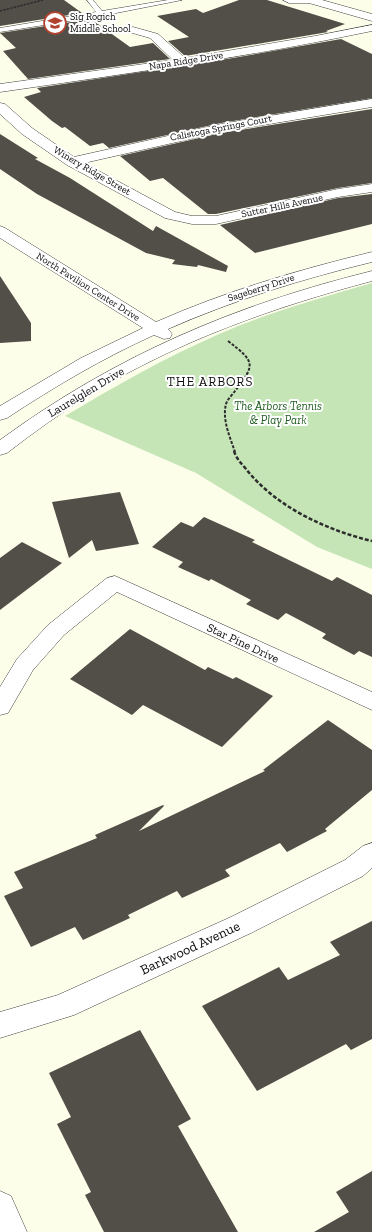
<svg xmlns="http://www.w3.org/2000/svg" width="372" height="1232" font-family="'Zilla Slab',serif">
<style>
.green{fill:#c5e5b7}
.building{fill:#524e48}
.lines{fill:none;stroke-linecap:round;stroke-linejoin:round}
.service-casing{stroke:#3e3e3e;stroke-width:1}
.minor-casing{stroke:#3e3e3e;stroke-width:1}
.tertiary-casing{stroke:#3e3e3e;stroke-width:1}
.path-far2{stroke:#2d2d2d;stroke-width:1.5;stroke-dasharray:2.5 1;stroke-linecap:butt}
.path-far1{stroke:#2d2d2d;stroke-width:2;stroke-dasharray:3 1.5;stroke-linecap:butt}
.path{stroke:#2d2d2d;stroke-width:2.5;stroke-dasharray:4 2;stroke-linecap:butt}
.service{fill:#fff;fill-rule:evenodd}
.minor{fill:#fff;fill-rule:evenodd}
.tertiary{fill:#fff;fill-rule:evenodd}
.labels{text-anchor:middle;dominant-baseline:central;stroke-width:4;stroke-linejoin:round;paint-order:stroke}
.far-poi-label{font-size:10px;fill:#0b0b0b;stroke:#fff;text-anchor:start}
.far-street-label{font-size:10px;fill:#0b0b0b;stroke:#fff}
.street-label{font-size:12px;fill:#0b0b0b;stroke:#fff}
.park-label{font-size:12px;font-style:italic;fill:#215d21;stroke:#fff}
.neighbourhood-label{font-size:13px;letter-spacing:1px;fill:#0b0b0b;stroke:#fff}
.near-street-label{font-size:14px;fill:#0b0b0b;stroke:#fff}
</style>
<rect width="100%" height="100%" fill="#fdfeea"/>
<path class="green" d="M372 283V569L317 547 196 473 65 416C114 387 164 358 217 335 267 313 320 298 372 283Z"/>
<g class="building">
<polygon points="0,0 64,0 82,13 0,26"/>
<polygon points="239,0 267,0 345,24 326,31 328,32 185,56 168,41 189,37 157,16 196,9 203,13"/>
<polygon points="91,19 130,47 153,43 170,59 28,79 3,51 16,48 0,33"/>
<polygon points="341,39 372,54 372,98 221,123 109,148 103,143 90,146 65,127 62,128 52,121 24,97 41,92 37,88 233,58"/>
<polygon points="372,109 372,183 338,188 216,214 208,214 163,178 150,181 120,156 221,133"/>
<polygon points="0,134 38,158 35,159 70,178 153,231 156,226 228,266 226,272 198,265 197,267 172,264 175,260 146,253 37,194 0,169"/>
<polygon points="372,194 372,224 255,253 220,225 338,198"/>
<polygon points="0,276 31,323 31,341 0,343"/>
<polygon points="120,492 139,544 96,551 92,540 69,558 52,502"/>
<polygon points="204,517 255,540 252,542 332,581 337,577 372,595 372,657 359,651 354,655 322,638 326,634 286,613 278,620 246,604 251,600 211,579 209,581 178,567 183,562 152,547 181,522 193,527"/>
<polygon points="22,542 62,563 0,610 0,558"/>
<polygon points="130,629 205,670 208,667 233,679 236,677 273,696 222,747 143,705 132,715 70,679"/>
<polygon points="328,720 372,750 372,790 325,829 327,831 287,852 280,843 225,870 230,876 182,898 177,891 128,915 130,918 83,940 75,927 31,947 4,896 23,888 14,872 97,838 95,835 163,805 164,806 139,831 265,771 263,770"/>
<polygon points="372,921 372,1039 351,1050 346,1044 257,1091 202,1006 279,967 288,980 340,955 330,942"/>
<polygon points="140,1030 191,1119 178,1126 238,1232 104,1232 85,1195 91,1192 57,1124 71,1117 49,1073"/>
<polygon points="372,1171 372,1232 314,1232 349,1212 336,1192"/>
</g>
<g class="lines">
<g class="service-casing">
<polygon id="service" points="87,0 93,0 102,11 168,0 182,0 101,16 0,32 0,28 96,12"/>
</g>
<g class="minor-casing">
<g id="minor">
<polygon points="283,0 322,0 372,14 372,21 309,3 289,3"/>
<path d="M372 25V31C249 57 124 74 0 92V84L173 60 150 38 129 32 127 30 129 28 133 27 158 34 185 58 315 36Z"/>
<polygon points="372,99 372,107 221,132 84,163 175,212 192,216 216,216 338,189 372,184 372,192 338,197 216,224 192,224 165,218 67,165 22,134 0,114 0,103 5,104 32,128 74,157 221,124"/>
<polygon points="115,576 372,692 372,710 117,592 64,635 33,670 8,713 0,715 0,687 17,659 48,625 107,578"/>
<polygon points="372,843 372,868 363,876 251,933 74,1015 0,1038 0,1012 58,995 231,917 345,860 363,846"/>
<polygon points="0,1191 11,1196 27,1232 0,1232"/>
</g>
</g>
<g class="tertiary-casing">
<g id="tertiary">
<path d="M0 226 5 228 156 322C226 291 298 270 372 252V262C302 279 234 300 168 329L172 334 170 338 164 339 154 335C103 358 54 387 7 418L0 420V406L81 358 143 328 0 238Z"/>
<path d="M372 271V281C274 307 178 341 91 394 62 412 34 432 7 453L0 455V440C115 356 234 305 372 271Z"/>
</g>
</g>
<polyline class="path-far2" points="0,11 43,0"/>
<path class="path-far1" d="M228 341C255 362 256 364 235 391 232 395 227 400 226 404 222 420 230 437 235 452"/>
<path class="path" d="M234 451C236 458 241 463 246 469 276 507 326 530 372 541"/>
<use href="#service" class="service"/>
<use href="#minor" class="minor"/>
<use href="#tertiary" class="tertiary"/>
</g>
<defs>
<g id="school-ring" transform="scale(1.15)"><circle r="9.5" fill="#fff" stroke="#b0422e" stroke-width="1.5"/><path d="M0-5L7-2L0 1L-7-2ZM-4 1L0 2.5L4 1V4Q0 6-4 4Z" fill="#b0422e"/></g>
</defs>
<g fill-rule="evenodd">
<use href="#school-ring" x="55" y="23"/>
</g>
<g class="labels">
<g class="far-poi-label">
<text x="70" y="17">Sig Rogich<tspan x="70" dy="12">Middle School</tspan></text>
</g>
<g class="far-street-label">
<text transform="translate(186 61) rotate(-9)">Napa Ridge Drive</text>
<text transform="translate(221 128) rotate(-11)">Calistoga Springs Court</text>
<text transform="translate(92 171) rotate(30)">Winery Ridge Street</text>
<text transform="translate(282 206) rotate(-12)">Sutter Hills Avenue</text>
<text transform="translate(88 287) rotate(32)">North Pavilion Center Drive</text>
<text transform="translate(261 288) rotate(-18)">Sageberry Drive</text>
</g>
<g class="street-label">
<text transform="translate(86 392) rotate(-31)">Laurelglen Drive</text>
<text transform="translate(243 643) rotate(25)">Star Pine Drive</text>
</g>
<g class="park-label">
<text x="278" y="406">The Arbors Tennis<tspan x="278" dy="14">&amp; Play Park</tspan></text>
</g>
<g class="neighbourhood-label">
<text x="210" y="381">THE ARBORS</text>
</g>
<g class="near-street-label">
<text transform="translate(190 948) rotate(-25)">Barkwood Avenue</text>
</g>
</g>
</svg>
